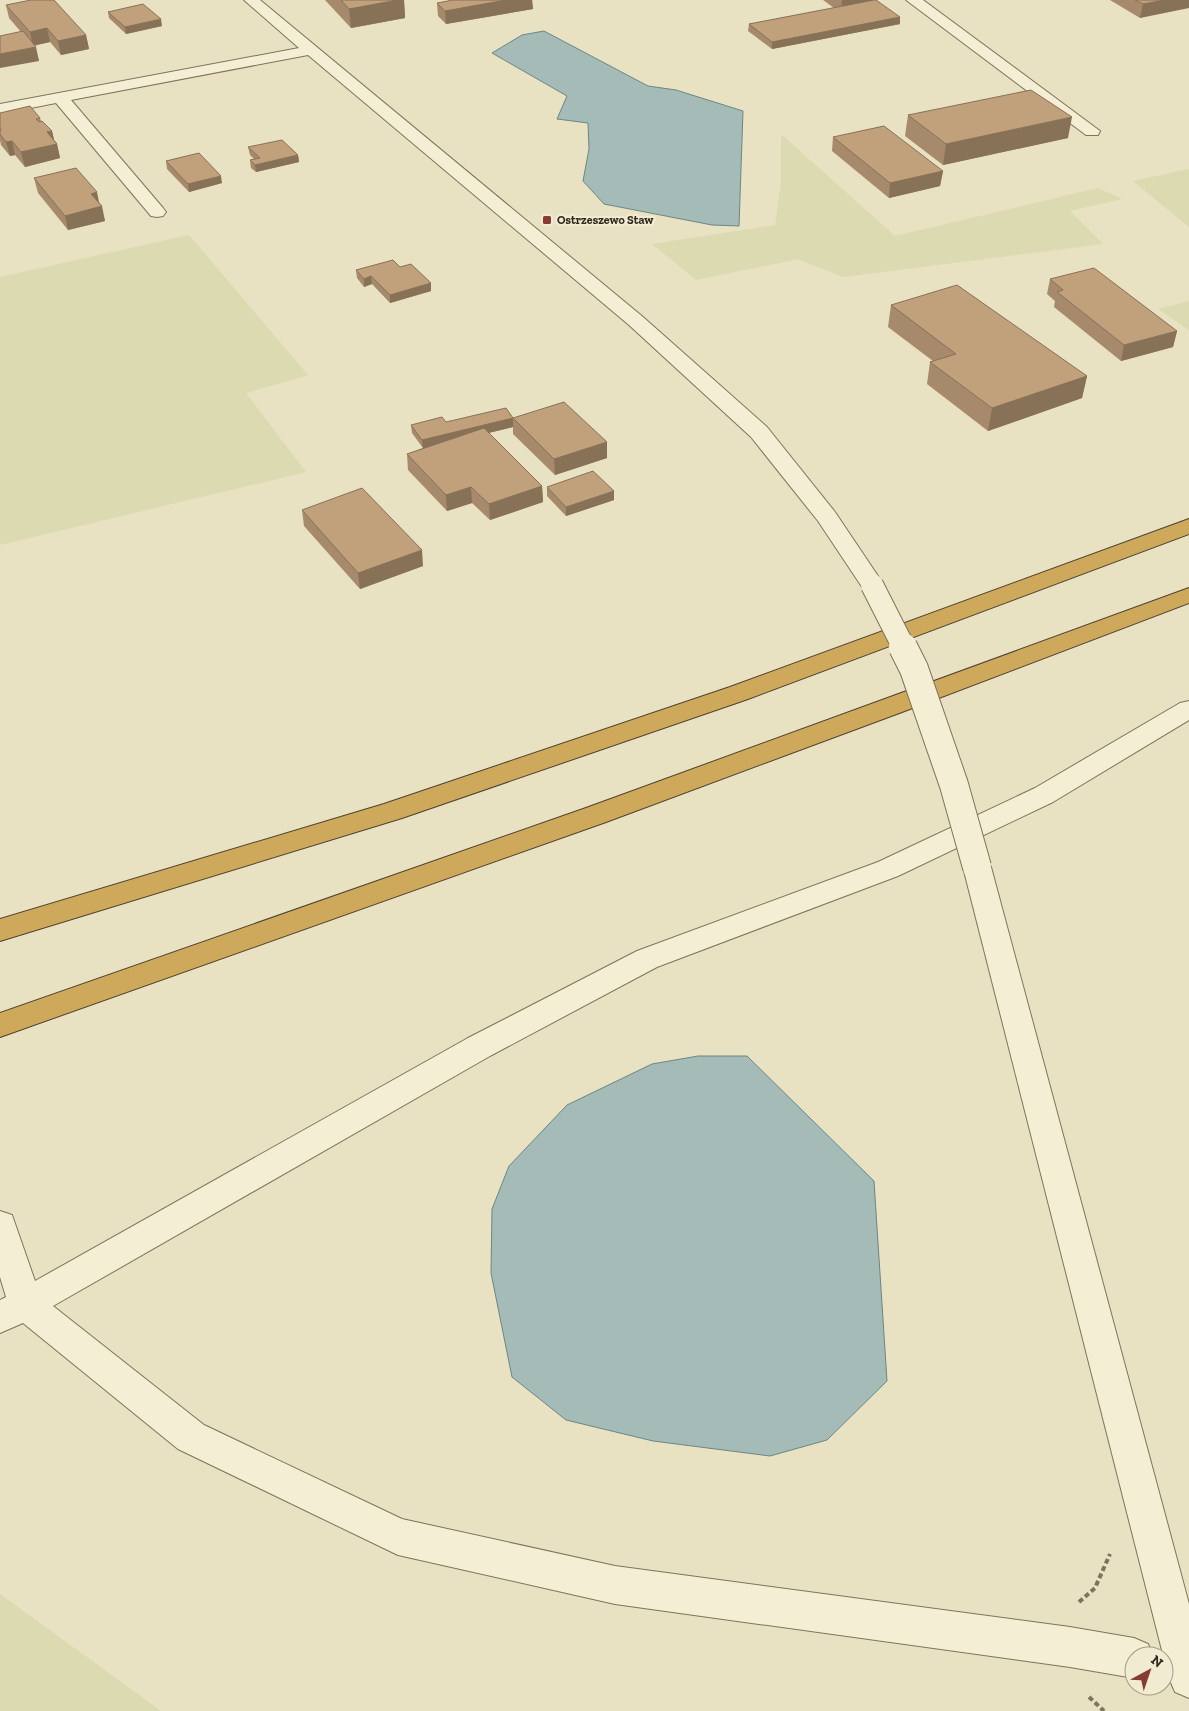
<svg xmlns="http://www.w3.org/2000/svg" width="1189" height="1711" font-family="'Zilla Slab',serif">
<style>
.farmland{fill:#dcdab0}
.water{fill:#a4bbb7;stroke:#6c8784}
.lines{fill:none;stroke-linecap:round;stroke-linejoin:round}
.minor-casing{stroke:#7f735b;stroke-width:2}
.highway-casing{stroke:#4d412f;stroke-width:2}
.path{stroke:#7f735b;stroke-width:4;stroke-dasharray:5 3;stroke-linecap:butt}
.minor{fill:#f4eed4;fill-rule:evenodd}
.highway{fill:#cea95c;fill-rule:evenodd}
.minor-bridge-far1-casing{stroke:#7f735b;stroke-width:24;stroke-linecap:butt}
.minor-bridge-casing{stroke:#7f735b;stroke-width:30;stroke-linecap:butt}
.minor-bridge-far1{stroke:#f4eed4;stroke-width:22}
.minor-bridge{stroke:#f4eed4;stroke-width:28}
.wall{fill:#a68a6b}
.shaded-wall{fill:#877157}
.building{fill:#c1a17c;stroke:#877157}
.poi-dot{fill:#873c33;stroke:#f0ebd1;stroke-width:2}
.labels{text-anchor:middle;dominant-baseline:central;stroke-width:4.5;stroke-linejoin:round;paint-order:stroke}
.far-poi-label{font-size:12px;font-weight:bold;fill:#31291e;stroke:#f0ebd1;text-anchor:start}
</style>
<rect width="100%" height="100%" fill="#e8e1c2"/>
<g class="farmland">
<polygon points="781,134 895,236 1098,188 1122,199 1070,211 1103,244 843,277 798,259 696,280 652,244 775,225 781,183"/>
<polygon points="1189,169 1189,227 1133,181"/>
<polygon points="189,235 308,375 246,393 306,472 0,545 0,277"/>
<polygon points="1189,301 1189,330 1158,309"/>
<polygon points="0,1594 161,1711 0,1711"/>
</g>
<g class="water">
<polygon points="544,31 648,86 676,90 743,111 739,226 712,225 604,204 583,181 589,149 588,123 557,119 567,96 492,53 522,35"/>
<polygon points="698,1056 747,1056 874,1181 887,1381 827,1440 770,1456 653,1441 566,1420 512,1377 491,1273 492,1209 509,1166 567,1105 652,1064"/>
</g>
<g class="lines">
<g class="minor-casing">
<g id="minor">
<polygon points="244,0 260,0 643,317 767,427 835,512 884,585 880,590 872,592 864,590 818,521 751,437 629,325 308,55 71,100 163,208 166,212 163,216 157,217 151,216 56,103 0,114 0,104 299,48"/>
<polygon points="906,0 923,0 1100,131 1098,135 1086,135"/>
<polygon points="1189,701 1189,720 1053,802 898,876 657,967 490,1056 53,1306 204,1425 402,1519 615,1566 1070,1627 1134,1638 1148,1644 1153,1656 1134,1656 1134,1678 1070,1667 615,1604 398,1555 178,1449 23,1323 0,1333 0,1300 6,1297 0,1277 0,1211 12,1215 35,1281 468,1038 637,951 878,862 1035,788 1180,703"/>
<polygon points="977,857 987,860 991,867 1189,1604 1189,1698 1175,1692 1169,1678 963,867 967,860"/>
</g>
</g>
<g class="highway-casing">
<g id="highway">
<polygon points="1189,519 1189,534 748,699 402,818 0,941 0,919 384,804 730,687"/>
<polygon points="1189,588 1189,603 902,712 606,822 0,1037 0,1013 586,808"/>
</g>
</g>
<g class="path">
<polyline points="1079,1602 1095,1588 1110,1554"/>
<polyline points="1089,1697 1104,1711"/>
</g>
<use href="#minor" class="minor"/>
<use href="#highway" class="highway"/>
<g class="minor-bridge-far1-casing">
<polyline id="minor-bridge-far1" points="872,585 904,648"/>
</g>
<g class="minor-bridge-casing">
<polyline id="minor-bridge" points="903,647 914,669 954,785 977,867"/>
</g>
<use href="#minor-bridge-far1" class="minor-bridge-far1"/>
<use href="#minor-bridge" class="minor-bridge"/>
</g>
<g class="wall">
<polygon points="325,0 404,0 405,18 351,28"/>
<polygon points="453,0 532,0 533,9 446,24 438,16 437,3"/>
<polygon points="823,0 876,0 900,24 772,49 748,31 749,24 834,8"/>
<polygon points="1110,0 1189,0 1140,18"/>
<polygon points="6,5 86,35 89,49 61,55 50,42 34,45 39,61 21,32 9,18"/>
<polygon points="108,12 162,26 126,34 109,18"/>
<polygon points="0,113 40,118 41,121 52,131 54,140 57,144 60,158 25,167 15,155 10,156 1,145 0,140"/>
<polygon points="908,115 1068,138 943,165 905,136"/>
<polygon points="833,137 943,171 940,186 889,198 832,151"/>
<polygon points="248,147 298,155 299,162 256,172 251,168 250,160 254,159 250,155"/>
<polygon points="166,161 222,183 189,192 167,169"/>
<polygon points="34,178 99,202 105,221 68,230 38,193"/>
<polygon points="400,267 431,283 431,291 390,303 372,284 364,287 357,278 356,270"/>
<polygon points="1050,279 1177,331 1173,347 1121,361 1054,307 1055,301 1047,294"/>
<polygon points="891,305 1087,376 1082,398 988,431 927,384 930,362 933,361 888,327"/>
<polygon points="513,418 607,442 607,458 555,475 513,434 513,427 488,433 542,486 543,502 490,520 472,503 447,511 408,470 407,454 423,448 412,433 411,425"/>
<polygon points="547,487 614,491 614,500 566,516 547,496"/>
<polygon points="302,510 423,566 360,589 304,526"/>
</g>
<g class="shaded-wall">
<polygon points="389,0 404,0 405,18 351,28 349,9"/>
<polygon points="506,0 532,0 533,9 446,24 445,11"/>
<polygon points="842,0 875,0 841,13"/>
<polygon points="1165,0 1189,0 1189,8 1140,18 1143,4"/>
<polygon points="900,17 900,24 772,49 772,42"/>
<polygon points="161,19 162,26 126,34 125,27"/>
<polygon points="47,28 50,42 33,46 30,32"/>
<polygon points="86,35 89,49 61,55 58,41"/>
<polygon points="36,47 39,61 0,68 0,54"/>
<polygon points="1072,117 1068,138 943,165 946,144"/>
<polygon points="52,131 55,144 57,144 60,158 25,167 21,152 47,132"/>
<polygon points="12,141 15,155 10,156 6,142"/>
<polygon points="298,155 299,162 256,172 255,165"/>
<polygon points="943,171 940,186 889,198 890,183"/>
<polygon points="221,176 222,183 189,192 188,184"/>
<polygon points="97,192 100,207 102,206 105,221 68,230 65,216 91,194"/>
<polygon points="371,276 372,284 364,287 364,279"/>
<polygon points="431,283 431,291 390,303 390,295"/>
<polygon points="1177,331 1173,347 1121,361 1124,345"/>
<polygon points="1087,376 1082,398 988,431 992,408"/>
<polygon points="513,418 513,427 423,449 422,440"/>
<polygon points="607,442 607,458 555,475 554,459"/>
<polygon points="542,486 543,502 490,520 489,504"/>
<polygon points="471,487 472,503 447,511 446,495"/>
<polygon points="614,491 614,500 566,516 566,507"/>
<polygon points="422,550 423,566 360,589 358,573"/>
</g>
<g class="building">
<polygon points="31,0 54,0 86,35 58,41 47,28 30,32 6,5"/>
<polygon points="341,0 398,0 349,9"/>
<polygon points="453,0 506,0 445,11 437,3"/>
<polygon points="874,0 876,0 900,17 772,42 749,24"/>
<polygon points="1135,0 1165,0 1143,4"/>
<polygon points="143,4 161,19 125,27 108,12"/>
<polygon points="23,31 36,47 0,54 0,36"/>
<polygon points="1031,90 1072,117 946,144 908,115"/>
<polygon points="30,106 40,118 36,119 39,122 42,121 52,131 47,132 57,144 21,152 12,141 6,142 0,134 0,131 1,130 0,128 0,113"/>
<polygon points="884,126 943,171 890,183 833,137"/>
<polygon points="282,140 298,155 255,165 250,160 260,158 248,147"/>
<polygon points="199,153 221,176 188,184 166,161"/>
<polygon points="76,168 97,192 91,194 102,206 65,216 34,178"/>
<polygon points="393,260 400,267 411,264 431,283 390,295 371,276 364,279 356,270"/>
<polygon points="1094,268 1177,331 1124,345 1057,292 1063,290 1050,279"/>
<polygon points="957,285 1087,376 992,408 930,362 956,354 891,305"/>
<polygon points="564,402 607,442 554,459 513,418"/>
<polygon points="506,408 513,418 422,440 411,425 442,417 446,422"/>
<polygon points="484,428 542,486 489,504 471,487 446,495 407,454"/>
<polygon points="593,471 614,491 566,507 547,487"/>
<polygon points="362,488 422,550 358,573 302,510"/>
</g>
<rect class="poi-dot" x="542" y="215" width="10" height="10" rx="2.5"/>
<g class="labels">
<g class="far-poi-label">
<text x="557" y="220">Ostrzeszewo Staw</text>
</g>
</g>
<g transform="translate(1149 1671) rotate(40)"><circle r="24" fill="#f0ebd1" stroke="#a49d89"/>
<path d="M0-4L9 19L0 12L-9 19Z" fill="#873c33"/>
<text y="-8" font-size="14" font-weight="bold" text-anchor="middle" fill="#31291e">N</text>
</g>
</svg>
